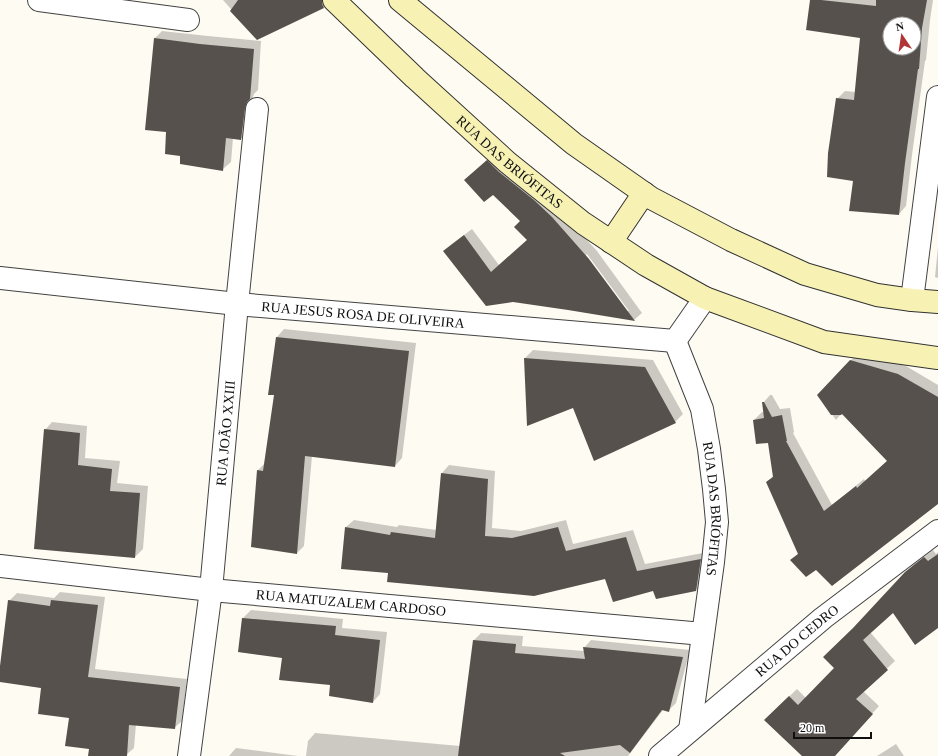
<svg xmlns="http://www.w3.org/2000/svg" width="938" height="756" font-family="Georgia,serif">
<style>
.shadow{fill:#0003;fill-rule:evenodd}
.building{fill:#56514c;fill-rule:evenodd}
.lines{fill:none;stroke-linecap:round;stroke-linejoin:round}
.street-casing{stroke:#424242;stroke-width:24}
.secondary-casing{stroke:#313131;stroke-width:24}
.street{stroke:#fff;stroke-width:22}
.secondary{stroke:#f7f2b4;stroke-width:22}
.labels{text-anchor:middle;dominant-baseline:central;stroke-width:4;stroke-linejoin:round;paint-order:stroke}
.street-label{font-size:14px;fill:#0f0f0f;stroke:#fff}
</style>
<rect width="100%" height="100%" fill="#fefcf2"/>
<g class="shadow">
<polygon points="223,0 331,0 324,7 257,39"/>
<path d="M811 0H933L930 20 926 60 925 61 912 155 906 206 899 214 854 180 837 99 845 91 856 92 861 37ZM890 24H914V48H890Z"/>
<polygon points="162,31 208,36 261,41 258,90 254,94 252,99 249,131 241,139 233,138 231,162 223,169 181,155 167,132 155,38"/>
<path d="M495 153 559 210 597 251 642 313 634 320 568 309 444 251 452 244 472 229 499 265 528 239 521 221 493 193 465 180ZM587 254 629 311H626L585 256Z"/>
<polygon points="938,247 938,278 935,277"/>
<polygon points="284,329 416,343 402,458 395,466 312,456 304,546 297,553 252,546 258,470 265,463 275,394 277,337"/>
<polygon points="533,350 653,360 683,414 675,422 595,459 574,407 525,358"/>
<polygon points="858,353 906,366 938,385 938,503 816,568 791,560 799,553 767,482 774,475 769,442 754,420 762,412 764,412 763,403 770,395 772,395 780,409 790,408 794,432 793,433 832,505 864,479 865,481 888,460 842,413 836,420 818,395"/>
<polygon points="52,422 87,426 85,458 120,461 117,483 148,486 143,549 135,557 35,548 45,430"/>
<polygon points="449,465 495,471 492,528 521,531 566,520 573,544 633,530 645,564 708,552 704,582 696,590 654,590 606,578 389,572 346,527 354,520 397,527 399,525 437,530 442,473"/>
<polygon points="933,550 936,554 938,552 938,627 894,612 870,632 895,661 863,691 879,706 834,756 818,756 773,712 797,689 806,698 835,668 856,626 913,565"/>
<polygon points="60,592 105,597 95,669 187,679 182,721 174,728 136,724 134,748 126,755 89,756 90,748 70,717 42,688 0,681 0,674 9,601 17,593 54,598"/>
<polygon points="251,610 343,619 342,628 387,632 380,694 373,702 331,684 283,657 239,652 243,618"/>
<polygon points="481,633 523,636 522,646 584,651 584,648 591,640 690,650 676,703 668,711 663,710 628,756 306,756 308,741 315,733 460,746 474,640"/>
<polygon points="896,744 904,756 877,756"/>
<polygon points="236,748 298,756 229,756"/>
</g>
<g class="building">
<polygon points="238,0 322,0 322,4 324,8 257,40 230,11"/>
<path d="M810 0H821L876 6V0H927L922 28 919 69H918L905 163 899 215 849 211 853 181 827 177 828 153 836 98 854 100 860 38 806 30ZM890 24H914V48H890Z"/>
<polygon points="154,38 200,44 254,49 250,99 247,102 245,108 241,140 226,138 223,171 180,164 180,156 165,154 166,132 145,130"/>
<polygon points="487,160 499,172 534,200 552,217 589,259 635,321 568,310 513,302 486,306 443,251 464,235 491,272 527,240 514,227 520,221 493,195 484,202 464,180"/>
<polygon points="276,337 409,351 395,467 305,456 297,554 251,547 257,470 263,471 274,395 268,395"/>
<polygon points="524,358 645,367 676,423 594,461 573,408 527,426"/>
<polygon points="850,360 898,374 938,397 938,504 832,586 816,570 806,577 790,560 798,554 766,482 773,477 768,443 756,444 753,420 764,418 762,402 764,402 772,417 782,415 787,441 786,441 824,511 856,486 857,488 887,461 842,414 841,415 831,415 817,395"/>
<polygon points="44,429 80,433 78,465 112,469 110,491 140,493 135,558 34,549"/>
<polygon points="441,473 488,479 485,536 512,538 558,527 566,551 626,537 637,571 701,559 696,591 656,599 653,591 613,602 605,579 534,596 387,582 388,573 341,569 345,527 390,535 391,532 435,538"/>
<polygon points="938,554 938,628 915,645 893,613 863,640 888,670 856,699 873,714 835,756 802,756 764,720 789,696 798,705 834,668 823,657 853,628 905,572 924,557 928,561"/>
<polygon points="8,600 50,606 51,600 98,605 88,677 180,687 175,729 129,725 127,756 88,756 89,749 65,746 69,718 38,714 41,688 0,682 0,666"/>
<polygon points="242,618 336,626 335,635 380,640 373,703 329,696 330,685 279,680 282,658 238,652"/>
<polygon points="473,640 516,644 515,653 585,659 583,647 683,657 669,712 662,710 630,753 620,745 560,753 565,756 458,756"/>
</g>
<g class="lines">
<g class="street-casing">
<g id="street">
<polyline points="39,0 188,20"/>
<path id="s1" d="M0 278 237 304 675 341 705 298"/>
<polyline points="912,300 938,97"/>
<path id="s2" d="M675 341 702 409 709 449 714 489 717 522 713 562 690 730"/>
<path id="s3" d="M0 566 211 590 703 634"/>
<path id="s4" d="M189 756 211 590 237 304 257 109"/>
<path id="s5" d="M660 756 823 618 938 531"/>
</g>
</g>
<g class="secondary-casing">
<g id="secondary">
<path id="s6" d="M334 0 415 78 507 162 583 223 646 265 705 298 824 342 938 358"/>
<polyline points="400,0 574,144 651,198 731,240 805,274 877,295 912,300 938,302"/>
<polyline points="611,242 644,193"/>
</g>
</g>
<use href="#street" class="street"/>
<use href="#secondary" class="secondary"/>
</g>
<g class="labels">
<g class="street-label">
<text stroke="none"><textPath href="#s6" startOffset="239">RUA DAS BRIÓFITAS</textPath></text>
<text stroke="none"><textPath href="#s1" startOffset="365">RUA JESUS ROSA DE OLIVEIRA</textPath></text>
<text stroke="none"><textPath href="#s4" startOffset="325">RUA JOÃO XXIII</textPath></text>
<text stroke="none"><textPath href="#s2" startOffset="174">RUA DAS BRIÓFITAS</textPath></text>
<text stroke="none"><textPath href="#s3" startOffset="353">RUA MATUZALEM CARDOSO</textPath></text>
<text stroke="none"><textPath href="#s5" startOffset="179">RUA DO CEDRO</textPath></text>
</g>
</g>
<g transform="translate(902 36) rotate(347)"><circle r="19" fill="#ffffff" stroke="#9f9f9f"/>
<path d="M0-3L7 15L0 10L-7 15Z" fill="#b13436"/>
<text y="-6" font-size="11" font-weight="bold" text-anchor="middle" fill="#0f0f0f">N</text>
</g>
<path d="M794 732v6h77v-6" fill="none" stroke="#0f0f0f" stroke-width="2"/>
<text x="800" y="732" font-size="12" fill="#0f0f0f" stroke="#ffffff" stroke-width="3" paint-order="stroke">20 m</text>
</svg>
